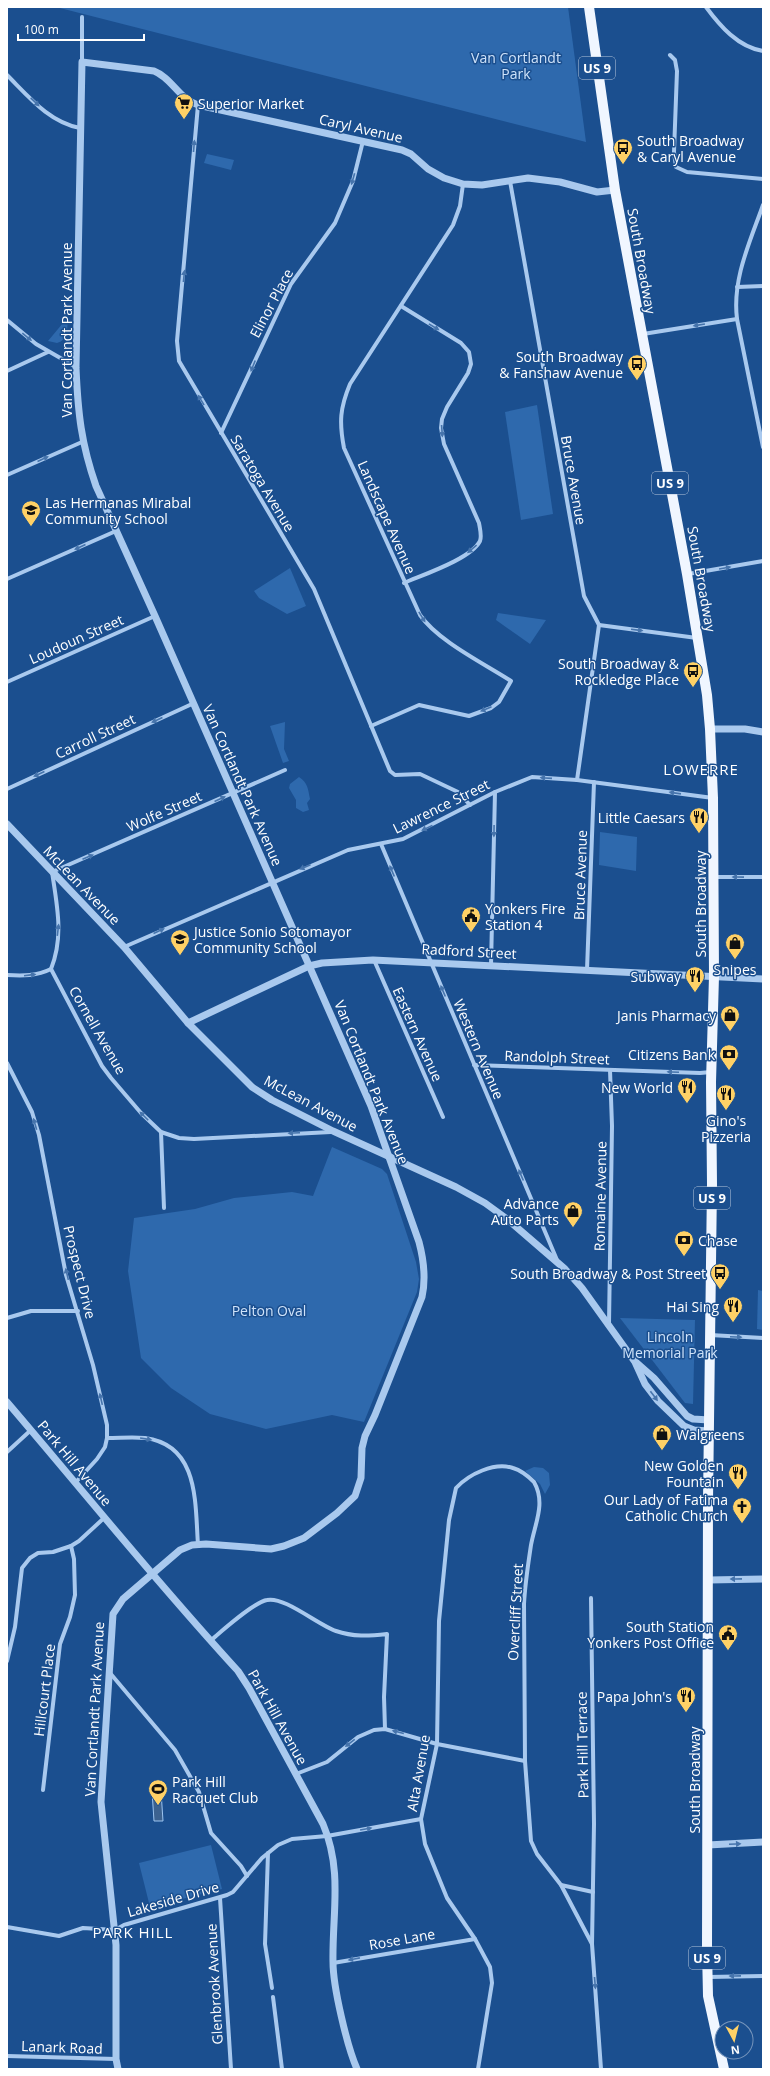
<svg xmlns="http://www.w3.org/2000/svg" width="770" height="2076" font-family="'Open Sans',sans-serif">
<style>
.green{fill:#2e69ad}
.water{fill:#3c6290;stroke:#9cc4f0}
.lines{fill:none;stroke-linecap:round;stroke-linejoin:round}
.minor{stroke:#a9c9ee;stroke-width:4}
.tertiary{stroke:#a9c9ee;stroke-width:7}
.primary{stroke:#f0f6ff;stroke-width:10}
.oneway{fill:#4674ac}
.labels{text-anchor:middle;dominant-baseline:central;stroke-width:3;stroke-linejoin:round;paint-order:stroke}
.shield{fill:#1b4f8f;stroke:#bbcadd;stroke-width:1}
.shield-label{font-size:13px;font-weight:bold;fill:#fff}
.park-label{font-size:14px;fill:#cfe3fa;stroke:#1b4f8f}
.poi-label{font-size:14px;fill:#fff;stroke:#1b4f8f;text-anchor:end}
.street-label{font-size:14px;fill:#fff;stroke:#1b4f8f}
.neighbourhood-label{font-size:15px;letter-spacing:1px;fill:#fff;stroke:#1b4f8f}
</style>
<rect width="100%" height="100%" fill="#1b4f8f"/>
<g class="green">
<polygon points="56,7 568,7 586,142"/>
<polygon points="207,154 234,160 231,170 204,163"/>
<path d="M68 317C67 327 69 340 57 343L48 341Z"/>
<polygon points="537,405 553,514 521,520 505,412"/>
<polygon points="290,568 306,606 287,614 259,598 254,591"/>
<polygon points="498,613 546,620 530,644 496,620"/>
<polygon points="285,722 284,749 289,761 283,763 270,726"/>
<path d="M299 777C308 783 308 789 310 799L307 803 309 810 303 812 296 808V800L289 788 290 784Z"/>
<polygon points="600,832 637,837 636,871 599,865"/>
<polygon points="332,1147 382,1169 387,1174 416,1262 419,1279 417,1292 364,1422 332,1415 266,1429 210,1414 171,1388 141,1358 128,1271 134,1218 195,1209 234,1198 292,1192 313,1196"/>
<polygon points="758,1290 763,1291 763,1330 757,1329"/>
<polygon points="620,1318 695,1320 693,1404 685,1403"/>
<polygon points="534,1467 543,1468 549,1473 550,1485 545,1494 540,1484 525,1471"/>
<polygon points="211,1845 222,1889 150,1907 139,1863"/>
</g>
<polygon class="water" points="152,1791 161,1791 163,1821 154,1821"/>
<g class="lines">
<g class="minor">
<path d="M706 7C720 26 738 47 763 51"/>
<polyline points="670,55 675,60 677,71 674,152 676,167 687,172 763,179"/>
<polyline points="82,62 82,17"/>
<path d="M7 75C29 97 49 122 80 128"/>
<polyline points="198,105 177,341 179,361 314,589 390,771 395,775 420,774 458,792 470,805"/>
<polyline points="510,181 584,596 599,625 577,780"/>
<path d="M763 205C750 242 732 279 737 319L763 447"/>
<polyline points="737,287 763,286"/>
<path d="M401 306 461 343 469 352 471 364 468 373 447 407 442 419 441 428 444 444 479 523C480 529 482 536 480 541 471 559 422 575 404 583"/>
<polyline points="7,320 36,344 76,367"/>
<polyline points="643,334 737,319"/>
<polyline points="7,371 48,352"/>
<polyline points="221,433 291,284 335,223 353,181 363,141"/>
<polyline points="7,475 82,442"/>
<polyline points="688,574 763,561"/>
<polyline points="7,579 116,531"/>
<polyline points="599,625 697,638"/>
<polyline points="7,682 155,616"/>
<path d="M371 726 419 705 469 716 491 708 499 702 511 681C483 663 438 641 420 615L344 448C339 422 340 408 350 384L453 225 460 206 463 184"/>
<path d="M285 770 52 872C57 905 64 937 51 969L102 1066 111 1078 141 1113 161 1132 179 1138 194 1139 331 1132"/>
<polyline points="7,789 192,704"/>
<polyline points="381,844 557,1260"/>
<polyline points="714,877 763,877"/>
<polyline points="124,947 348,850 403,839 495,792 532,777 577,780 713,798"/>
<polyline points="374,960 443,1117"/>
<polyline points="491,965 495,792"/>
<polyline points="587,970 594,782"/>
<path d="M7 975C23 976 37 976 51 969"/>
<polyline points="7,1063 32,1112 39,1135 66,1275 93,1365 107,1425 107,1438 105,1447 97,1459 76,1482"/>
<polyline points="474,1065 700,1073 711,1072"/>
<polyline points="161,1132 164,1208"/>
<polyline points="7,1318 31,1311 78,1311"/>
<polyline points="609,1324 612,1126 610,1070"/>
<polyline points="710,1335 763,1338"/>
<path d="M107 1438C120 1438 133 1437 145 1438 199 1445 195 1502 198 1545"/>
<polyline points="7,1452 31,1430"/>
<polyline points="591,1598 594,1824 592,1944 601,2069"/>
<path d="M210 1641C222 1631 254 1602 267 1600 284 1596 318 1625 336 1631 353 1637 369 1636 387 1634L384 1697 385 1729"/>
<polyline points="7,1661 15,1627 22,1568 30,1558 38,1553 53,1552 71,1546 79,1541 104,1518"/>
<polyline points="110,1673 175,1750 199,1792 211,1833 241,1866 247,1876"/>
<polyline points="296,1774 327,1762 358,1737 374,1730 385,1729 437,1744 525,1761"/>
<polyline points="43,1790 60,1644 70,1617 75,1595 74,1559 71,1546"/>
<polyline points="268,1853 265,1944 272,1988"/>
<polyline points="561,1885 593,1892"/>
<polyline points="220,1898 231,2069"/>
<polyline points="7,1927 59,1936 83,1928 115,1930 124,1925 227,1895 233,1892 262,1858 278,1845 292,1839 327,1836 421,1819"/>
<polyline points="333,1963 475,1939"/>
<polyline points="708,1977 763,1976"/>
<polyline points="273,1997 282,2069"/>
<polyline points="7,2056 116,2059"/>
<path d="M478 2069 492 1983 490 1967 475 1939 447 1898 425 1844 421 1819 437 1744 439 1621 449 1520 456 1488C469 1474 494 1462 513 1468 520 1470 529 1477 534 1482 546 1503 535 1523 531 1545 528 1565 525 1584 524 1604L525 1761 531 1841 537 1854 561 1885 592 1944"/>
</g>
<g class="tertiary">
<polyline points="710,729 745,729 763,732"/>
<polyline points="7,824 124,947 188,1023 252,1087 272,1100 333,1131 456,1187 485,1203 507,1219 565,1269 582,1288 635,1362 645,1384 658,1401 684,1426 694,1430 709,1431"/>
<polyline points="188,1023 309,966 322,963 373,960 763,979"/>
<polyline points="637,1363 654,1378 687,1416 693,1419 709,1420"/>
<path d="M7 1402C84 1492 158 1584 238 1671L249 1688 323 1824C343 1871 332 1914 333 1962 333 1987 347 2046 357 2069"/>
<polyline points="709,1580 763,1579"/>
<polyline points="708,1845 763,1842"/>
<path d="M118 2069 116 2059V1945L101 1802 113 1614 123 1599 180 1550 192 1545 206 1544 271 1549 284 1546 304 1538 337 1513 355 1496 361 1478 362 1448 365 1436 375 1415 422 1297C426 1279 424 1261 419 1242L371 1106 155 616 96 486C81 443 78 413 76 368L82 62 154 71C172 78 179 99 198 105L402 150 411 154 428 169 444 178 463 184 482 185 528 178 560 182 597 192 615 190"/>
</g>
<polyline class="primary" points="589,7 615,190 687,574 707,695 710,729 713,798 714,976 711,1082 712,1184 708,1501 707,1950 708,1996 724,2069"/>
</g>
<defs><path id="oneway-solid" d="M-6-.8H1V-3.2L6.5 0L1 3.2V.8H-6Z"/></defs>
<g class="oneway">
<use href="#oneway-solid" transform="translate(35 102) rotate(44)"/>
<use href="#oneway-solid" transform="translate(194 146) rotate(-85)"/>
<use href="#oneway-solid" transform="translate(353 179) rotate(106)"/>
<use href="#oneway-solid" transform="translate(184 276) rotate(-84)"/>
<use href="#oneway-solid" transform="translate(699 325) rotate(171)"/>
<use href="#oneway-solid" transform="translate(434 327) rotate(31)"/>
<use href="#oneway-solid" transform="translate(27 337) rotate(39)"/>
<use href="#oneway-solid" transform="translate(253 366) rotate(112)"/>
<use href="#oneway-solid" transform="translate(201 400) rotate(-121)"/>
<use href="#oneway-solid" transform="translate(442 431) rotate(86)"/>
<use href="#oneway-solid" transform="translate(43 459) rotate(-24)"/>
<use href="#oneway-solid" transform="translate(80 547) rotate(156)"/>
<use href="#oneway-solid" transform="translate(472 549) rotate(140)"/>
<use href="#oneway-solid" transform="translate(725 568) rotate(-10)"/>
<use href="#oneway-solid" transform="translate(422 617) rotate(58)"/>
<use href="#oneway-solid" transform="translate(637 630) rotate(7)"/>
<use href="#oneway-solid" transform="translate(486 709) rotate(157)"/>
<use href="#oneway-solid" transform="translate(157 720) rotate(155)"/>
<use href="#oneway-solid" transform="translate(39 774) rotate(155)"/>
<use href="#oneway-solid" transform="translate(546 778) rotate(-176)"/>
<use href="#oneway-solid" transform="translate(675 793) rotate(-172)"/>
<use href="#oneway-solid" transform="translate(220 799) rotate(-24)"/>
<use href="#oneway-solid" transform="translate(427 828) rotate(154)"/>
<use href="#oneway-solid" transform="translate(494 831) rotate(91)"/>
<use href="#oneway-solid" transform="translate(88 857) rotate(-23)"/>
<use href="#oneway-solid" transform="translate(305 867) rotate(157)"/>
<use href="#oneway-solid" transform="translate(392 871) rotate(-113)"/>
<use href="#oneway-solid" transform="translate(738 877) rotate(-179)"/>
<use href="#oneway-solid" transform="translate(58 930) rotate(-83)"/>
<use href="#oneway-solid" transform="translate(159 931) rotate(-24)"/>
<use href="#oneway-solid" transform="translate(30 975) rotate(-7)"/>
<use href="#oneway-solid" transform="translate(443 991) rotate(-113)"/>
<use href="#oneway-solid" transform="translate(673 1072) rotate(-178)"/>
<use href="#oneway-solid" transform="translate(144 1116) rotate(-135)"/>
<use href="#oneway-solid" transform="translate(35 1124) rotate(-106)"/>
<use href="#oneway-solid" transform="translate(294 1133) rotate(178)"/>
<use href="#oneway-solid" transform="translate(521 1175) rotate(-113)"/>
<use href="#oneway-solid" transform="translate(67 1274) rotate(-103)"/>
<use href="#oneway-solid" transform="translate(736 1337) rotate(2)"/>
<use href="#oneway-solid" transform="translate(654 1396) rotate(53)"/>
<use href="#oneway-solid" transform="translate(101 1399) rotate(-103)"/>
<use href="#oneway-solid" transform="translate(146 1439) rotate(9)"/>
<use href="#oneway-solid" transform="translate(736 1579) rotate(179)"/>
<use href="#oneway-solid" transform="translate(398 1732) rotate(-166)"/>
<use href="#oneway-solid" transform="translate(350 1743) rotate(142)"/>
<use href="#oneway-solid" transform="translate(366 1829) rotate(-10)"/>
<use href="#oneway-solid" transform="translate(735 1844) rotate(-3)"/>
<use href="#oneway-solid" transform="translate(354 1959) rotate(169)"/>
<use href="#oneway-solid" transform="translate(735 1976) rotate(179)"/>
<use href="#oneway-solid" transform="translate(595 1983) rotate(85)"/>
</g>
<defs>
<g id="supermarket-pin" transform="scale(1)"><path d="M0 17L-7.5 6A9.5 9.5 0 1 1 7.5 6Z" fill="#ffd166" stroke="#1b4f8f"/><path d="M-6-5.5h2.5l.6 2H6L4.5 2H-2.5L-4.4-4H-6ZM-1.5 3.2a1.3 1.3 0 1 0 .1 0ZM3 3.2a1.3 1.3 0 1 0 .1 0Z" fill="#111"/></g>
<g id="bus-pin" transform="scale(1)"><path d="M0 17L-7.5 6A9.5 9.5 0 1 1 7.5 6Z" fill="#ffd166" stroke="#1b4f8f"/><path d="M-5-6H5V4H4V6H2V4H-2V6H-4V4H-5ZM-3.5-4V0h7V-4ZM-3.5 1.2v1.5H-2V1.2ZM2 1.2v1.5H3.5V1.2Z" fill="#111"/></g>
<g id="school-pin" transform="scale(1)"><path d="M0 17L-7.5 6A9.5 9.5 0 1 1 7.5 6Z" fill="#ffd166" stroke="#1b4f8f"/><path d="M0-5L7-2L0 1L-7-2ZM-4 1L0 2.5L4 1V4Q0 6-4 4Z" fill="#111"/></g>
<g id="restaurant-pin" transform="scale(1)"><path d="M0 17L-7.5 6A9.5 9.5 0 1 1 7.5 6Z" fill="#ffd166" stroke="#1b4f8f"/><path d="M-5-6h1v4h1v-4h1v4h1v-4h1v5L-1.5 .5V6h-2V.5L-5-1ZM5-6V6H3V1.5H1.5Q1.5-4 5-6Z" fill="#111"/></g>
<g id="civic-pin" transform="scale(1)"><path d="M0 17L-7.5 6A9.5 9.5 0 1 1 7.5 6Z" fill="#ffd166" stroke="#1b4f8f"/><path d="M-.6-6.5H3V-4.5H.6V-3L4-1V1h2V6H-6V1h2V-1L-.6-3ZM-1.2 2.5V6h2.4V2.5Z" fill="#111"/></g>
<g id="shop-pin" transform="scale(1)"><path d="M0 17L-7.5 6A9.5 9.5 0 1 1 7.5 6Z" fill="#ffd166" stroke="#1b4f8f"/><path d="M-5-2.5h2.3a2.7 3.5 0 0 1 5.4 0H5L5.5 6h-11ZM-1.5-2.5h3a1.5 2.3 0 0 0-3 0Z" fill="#111"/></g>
<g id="bank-pin" transform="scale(1)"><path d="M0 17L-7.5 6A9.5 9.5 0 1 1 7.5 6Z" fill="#ffd166" stroke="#1b4f8f"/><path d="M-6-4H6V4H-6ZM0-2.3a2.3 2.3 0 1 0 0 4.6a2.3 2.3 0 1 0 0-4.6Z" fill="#111"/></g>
<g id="church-pin" transform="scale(1)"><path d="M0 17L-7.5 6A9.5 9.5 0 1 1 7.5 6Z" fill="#ffd166" stroke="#1b4f8f"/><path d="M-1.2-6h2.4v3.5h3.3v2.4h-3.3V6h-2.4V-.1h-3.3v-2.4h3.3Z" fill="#111"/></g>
<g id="stadium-pin" transform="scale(1)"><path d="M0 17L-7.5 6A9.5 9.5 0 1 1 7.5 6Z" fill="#ffd166" stroke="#1b4f8f"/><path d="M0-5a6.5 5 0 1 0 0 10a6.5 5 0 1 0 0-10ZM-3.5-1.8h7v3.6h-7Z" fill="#111"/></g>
</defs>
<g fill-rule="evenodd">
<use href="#supermarket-pin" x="184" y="103"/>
<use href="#bus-pin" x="623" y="148"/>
<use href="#bus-pin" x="637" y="364"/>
<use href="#school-pin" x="31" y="510"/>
<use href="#bus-pin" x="693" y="671"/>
<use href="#restaurant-pin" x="699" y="817"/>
<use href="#civic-pin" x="471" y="916"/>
<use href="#school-pin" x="180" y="939"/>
<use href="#shop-pin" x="735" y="943"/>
<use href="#restaurant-pin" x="695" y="976"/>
<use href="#shop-pin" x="730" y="1015"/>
<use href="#bank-pin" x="729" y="1054"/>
<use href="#restaurant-pin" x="687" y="1087"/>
<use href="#restaurant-pin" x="726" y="1094"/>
<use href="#shop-pin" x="573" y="1211"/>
<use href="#bank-pin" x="684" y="1240"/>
<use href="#bus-pin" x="720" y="1273"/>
<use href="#restaurant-pin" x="733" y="1306"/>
<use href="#shop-pin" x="662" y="1434"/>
<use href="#restaurant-pin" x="738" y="1473"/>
<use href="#church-pin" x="742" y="1507"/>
<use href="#civic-pin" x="728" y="1634"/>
<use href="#restaurant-pin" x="686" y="1696"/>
<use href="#stadium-pin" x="158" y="1789"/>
</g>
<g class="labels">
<g class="shield">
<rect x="579" y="57" width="36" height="22" rx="3"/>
<rect x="652" y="472" width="36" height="22" rx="3"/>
<rect x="694" y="1187" width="36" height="22" rx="3"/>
<rect x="689" y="1947" width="36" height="22" rx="3"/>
</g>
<g class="shield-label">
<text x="597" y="68">US 9</text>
<text x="670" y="483">US 9</text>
<text x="712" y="1198">US 9</text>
<text x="707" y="1958">US 9</text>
</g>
<g class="park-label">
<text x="516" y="57">Van Cortlandt<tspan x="516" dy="16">Park</tspan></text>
<text x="269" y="1310">Pelton Oval</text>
<text x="670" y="1336">Lincoln<tspan x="670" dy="16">Memorial Park</tspan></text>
</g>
<g class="poi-label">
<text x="198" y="103" text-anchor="start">Superior Market</text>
<text x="637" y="140" text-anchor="start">South Broadway<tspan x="637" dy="16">&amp; Caryl Avenue</tspan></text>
<text x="623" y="356">South Broadway<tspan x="623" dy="16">&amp; Fanshaw Avenue</tspan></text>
<text x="45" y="502" text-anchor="start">Las Hermanas Mirabal<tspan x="45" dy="16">Community School</tspan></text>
<text x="679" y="663">South Broadway &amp;<tspan x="679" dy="16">Rockledge Place</tspan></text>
<text x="685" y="817">Little Caesars</text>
<text x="485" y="908" text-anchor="start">Yonkers Fire<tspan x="485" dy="16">Station 4</tspan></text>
<text x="194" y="931" text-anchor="start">Justice Sonio Sotomayor<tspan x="194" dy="16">Community School</tspan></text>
<text x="735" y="969" text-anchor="middle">Snipes</text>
<text x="681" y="976">Subway</text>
<text x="716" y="1015">Janis Pharmacy</text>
<text x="715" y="1054">Citizens Bank</text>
<text x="673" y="1087">New World</text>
<text x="726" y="1120" text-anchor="middle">Gino's<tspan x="726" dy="16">Pizzeria</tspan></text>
<text x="559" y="1203">Advance<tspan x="559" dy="16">Auto Parts</tspan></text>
<text x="698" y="1240" text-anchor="start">Chase</text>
<text x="706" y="1273">South Broadway &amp; Post Street</text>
<text x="719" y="1306">Hai Sing</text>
<text x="676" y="1434" text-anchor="start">Walgreens</text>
<text x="724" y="1465">New Golden<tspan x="724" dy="16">Fountain</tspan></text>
<text x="728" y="1499">Our Lady of Fatima<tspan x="728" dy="16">Catholic Church</tspan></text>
<text x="714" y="1626">South Station<tspan x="714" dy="16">Yonkers Post Office</tspan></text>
<text x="672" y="1696">Papa John's</text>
<text x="172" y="1781" text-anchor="start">Park Hill<tspan x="172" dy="16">Racquet Club</tspan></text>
</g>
<g class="street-label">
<text transform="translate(361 128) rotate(13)">Caryl Avenue</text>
<text transform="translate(642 261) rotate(80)">South Broadway</text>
<text transform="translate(271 303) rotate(-62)">Elinor Place</text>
<text transform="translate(66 330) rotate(-90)">Van Cortlandt Park Avenue</text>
<text transform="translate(574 480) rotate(80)">Bruce Avenue</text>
<text transform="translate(263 483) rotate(59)">Saratoga Avenue</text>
<text transform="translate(387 517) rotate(66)">Landscape Avenue</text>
<text transform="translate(702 579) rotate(80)">South Broadway</text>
<text transform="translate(76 639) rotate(-24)">Loudoun Street</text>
<text transform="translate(95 736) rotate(-25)">Carroll Street</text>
<text transform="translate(243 785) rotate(66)">Van Cortlandt Park Avenue</text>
<text transform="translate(441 806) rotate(-26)">Lawrence Street</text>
<text transform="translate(164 811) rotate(-24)">Wolfe Street</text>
<text transform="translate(580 875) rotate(-88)">Bruce Avenue</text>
<text transform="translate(82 885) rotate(46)">McLean Avenue</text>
<text transform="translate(700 904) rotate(-90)">South Broadway</text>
<text transform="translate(469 951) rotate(3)">Radford Street</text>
<text transform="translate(98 1030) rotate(60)">Cornell Avenue</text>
<text transform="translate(418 1034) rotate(66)">Eastern Avenue</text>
<text transform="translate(479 1049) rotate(67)">Western Avenue</text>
<text transform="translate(557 1057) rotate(2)">Randolph Street</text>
<text transform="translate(372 1082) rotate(68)">Van Cortlandt Park Avenue</text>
<text transform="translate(311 1103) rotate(28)">McLean Avenue</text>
<text transform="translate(600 1196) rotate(-89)">Romaine Avenue</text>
<text transform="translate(80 1272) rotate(76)">Prospect Drive</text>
<text transform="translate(75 1463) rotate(50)">Park Hill Avenue</text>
<text transform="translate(515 1612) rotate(-87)">Overcliff Street</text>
<text transform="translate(44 1690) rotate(-83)">Hillcourt Place</text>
<text transform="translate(94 1709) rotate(-87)">Van Cortlandt Park Avenue</text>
<text transform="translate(278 1717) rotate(61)">Park Hill Avenue</text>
<text transform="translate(582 1745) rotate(-91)">Park Hill Terrace</text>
<text transform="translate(418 1773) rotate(-80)">Alta Avenue</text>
<text transform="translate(694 1780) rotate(-90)">South Broadway</text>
<text transform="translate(173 1899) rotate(-16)">Lakeside Drive</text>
<text transform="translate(402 1939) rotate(-10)">Rose Lane</text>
<text transform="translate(214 1984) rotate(-93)">Glenbrook Avenue</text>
<text transform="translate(62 2047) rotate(2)">Lanark Road</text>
</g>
<g class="neighbourhood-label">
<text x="701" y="769">LOWERRE</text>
<text x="133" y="1932">PARK HILL</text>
</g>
</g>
<rect width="770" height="2076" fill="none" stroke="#ffffff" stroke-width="16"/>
<g transform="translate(734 2040) rotate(173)"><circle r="19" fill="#1b4f8f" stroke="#7695bc"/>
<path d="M0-3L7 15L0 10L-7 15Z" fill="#ffd166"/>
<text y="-6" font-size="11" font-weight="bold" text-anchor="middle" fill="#ffffff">N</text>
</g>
<path d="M18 34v6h126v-6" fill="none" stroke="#ffffff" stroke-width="2"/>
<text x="24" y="34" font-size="12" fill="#ffffff" stroke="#1b4f8f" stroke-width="3" paint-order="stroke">100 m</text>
</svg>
